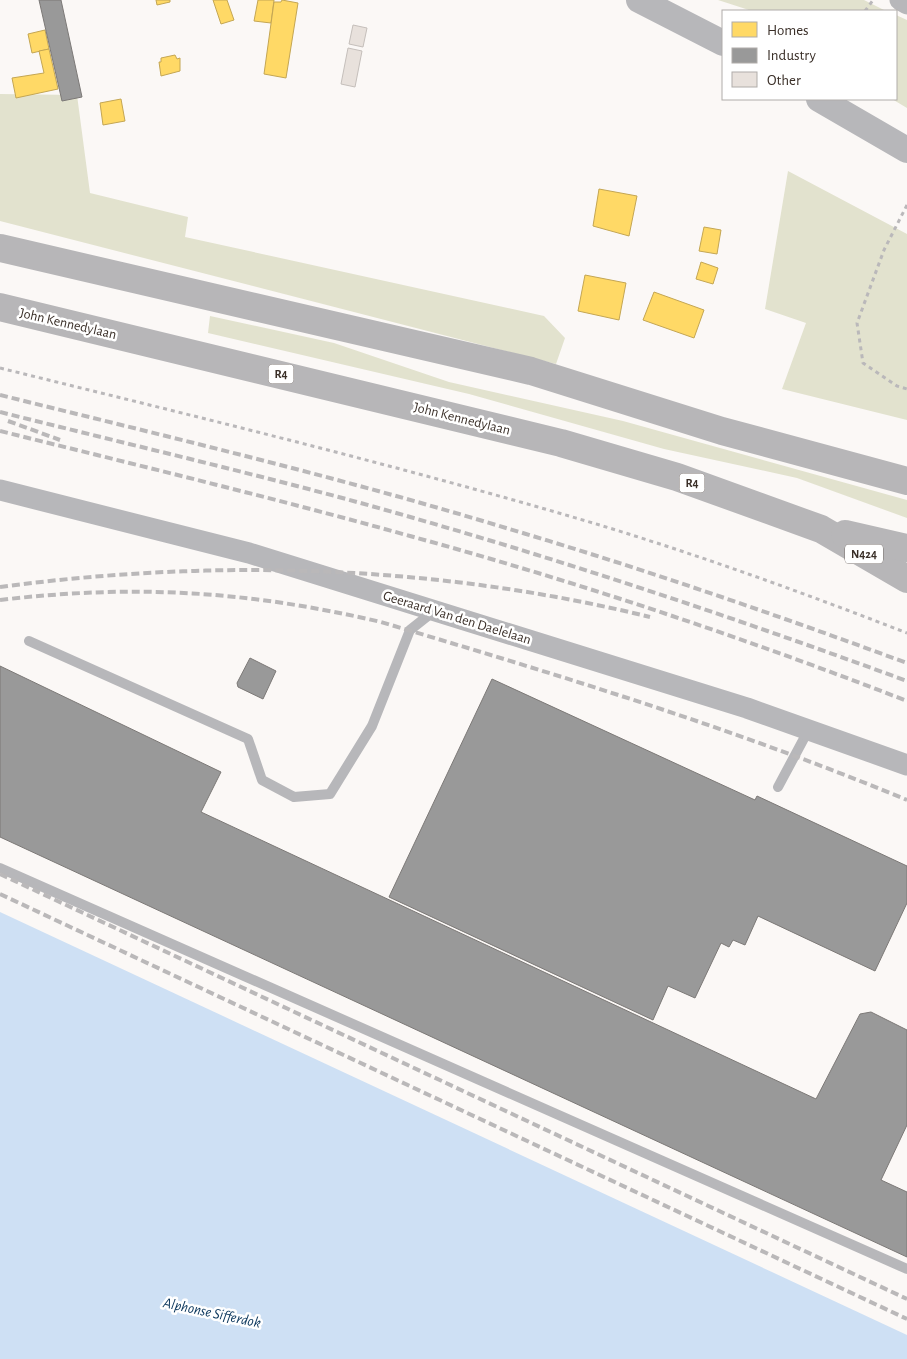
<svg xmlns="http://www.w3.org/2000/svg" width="907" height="1359" font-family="'Alegreya Sans',sans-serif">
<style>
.green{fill:#e2e2ce}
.water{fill:#cee0f4}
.homes{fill:#ffd966;stroke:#c4a653}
.industry{fill:#999;stroke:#7c7977}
.building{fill:#e8e1dc;stroke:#c5bfbb}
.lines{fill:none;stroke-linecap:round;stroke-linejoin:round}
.path{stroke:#bab8ba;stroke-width:3;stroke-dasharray:4 4;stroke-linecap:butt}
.service{stroke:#b7b7ba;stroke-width:10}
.minor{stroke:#b7b7ba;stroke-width:21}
.tertiary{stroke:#b7b7ba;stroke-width:26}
.trunk{stroke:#b7b6b8;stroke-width:28}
.rail{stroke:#bab8b9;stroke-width:4;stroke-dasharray:8 4;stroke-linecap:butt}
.labels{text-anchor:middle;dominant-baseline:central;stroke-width:5;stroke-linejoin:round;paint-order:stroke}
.shield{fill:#fff;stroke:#756d68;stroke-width:1}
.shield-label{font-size:12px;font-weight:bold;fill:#3a2f28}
.street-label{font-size:14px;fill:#3a2f28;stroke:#fff}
.water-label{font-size:15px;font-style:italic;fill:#09355b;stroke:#fff}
</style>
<rect width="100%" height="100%" fill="#fbf8f6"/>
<g class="green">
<polygon points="718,0 864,0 886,11 752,11"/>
<polygon points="896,15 907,20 907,108 892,99 896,99"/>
<polygon points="0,94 77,95 90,193 188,217 185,237 544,316 565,338 556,364 0,221"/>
<polygon points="788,171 907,234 907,420 782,389 806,323 765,309"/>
<polygon points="210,316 334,343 449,382 623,421 907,500 907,518 797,478 664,449 469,394 208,333"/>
</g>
<polygon class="water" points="0,912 907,1335 907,1359 0,1359"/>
<g class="homes">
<polygon points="156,0 170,0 170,2 157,5"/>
<polygon points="213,0 227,0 234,20 221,24"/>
<polygon points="258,0 274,0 271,23 254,21"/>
<polygon points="282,0 298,3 286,78 264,74 274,2 281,2"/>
<polygon points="45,30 49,49 32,53 28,34"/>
<polygon points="49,49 58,89 16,98 12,78 44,73 39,51"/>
<polygon points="175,55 177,59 180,58 180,71 161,76 159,62 161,62 161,58"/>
<polygon points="121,99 125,121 103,125 100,103"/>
<polygon points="599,189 637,196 629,236 593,226"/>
<polygon points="704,227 721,230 717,254 699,251"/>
<polygon points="701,262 718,268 713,284 696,279"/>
<polygon points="585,275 626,283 619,320 578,311"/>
<polygon points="654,292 704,310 694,338 643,320"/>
</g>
<g class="industry">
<polygon points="39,0 61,0 82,97 62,101"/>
<polygon points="250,658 276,671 263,699 238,687 237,683"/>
<polygon points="0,666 221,772 201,812 816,1099 860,1014 871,1012 907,1030 907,1125 881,1180 907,1192 907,1257 0,837"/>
<polygon points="492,679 755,800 757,796 907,866 907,903 875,971 758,916 745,945 733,940 729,947 721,943 695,998 668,986 653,1020 389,897"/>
</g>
<g class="building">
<polygon points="353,25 367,28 363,47 349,44"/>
<polygon points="348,48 362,51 355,87 341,84"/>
</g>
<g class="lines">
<g class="path">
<polyline points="865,11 873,0"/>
<polyline points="907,205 884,250 857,323 863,363 897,386 907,389"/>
<path d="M0 368C198 417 397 465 593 523 699 555 804 593 907 633"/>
</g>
<g class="service">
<polyline points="29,641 248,739 262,780 294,797 330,794 372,726 410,630 434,611"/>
<polyline points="778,787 809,729"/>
<polyline points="0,868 907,1269"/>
</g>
<g class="minor">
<polyline points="900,0 907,4"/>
<polyline points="0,490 249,553 747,708 907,765"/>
</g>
<g class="tertiary">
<polyline points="639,0 723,43"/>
<polyline points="819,99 907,150"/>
</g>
<g class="trunk">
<polyline points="0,248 531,371 722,431 907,481"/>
<polyline points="0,307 561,443 677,477 821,529 907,579"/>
<polyline points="845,534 907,548"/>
</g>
<g class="rail">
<path d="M0 395C169 437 339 477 506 528 641 568 774 614 907 663"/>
<path d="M0 412C115 441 231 468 346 499 536 551 722 613 907 681"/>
<polyline points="8,421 60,440"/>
<path d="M0 431C137 465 274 498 410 536 578 582 745 638 907 701"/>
<path d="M0 587C216 558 438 565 650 617"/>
<path d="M0 600C136 584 248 591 381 622 559 675 736 729 907 800"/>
<polyline points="0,874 907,1299"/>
<polyline points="0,894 907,1319"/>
</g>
</g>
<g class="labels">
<g class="shield">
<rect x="268.5" y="364.5" width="25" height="19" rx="4"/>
<rect x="679.5" y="473.5" width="25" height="19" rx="4"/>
<rect x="845" y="544.5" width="38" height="19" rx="4"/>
</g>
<g class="shield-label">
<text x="281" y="374">R4</text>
<text x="692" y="483">R4</text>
<text x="864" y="554">N424</text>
</g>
<g class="street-label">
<text transform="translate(68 324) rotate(13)">John Kennedylaan</text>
<text transform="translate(462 419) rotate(14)">John Kennedylaan</text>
<text transform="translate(457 618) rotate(17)">Geeraard Van den Daelelaan</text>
</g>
<g class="water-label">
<text transform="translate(212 1313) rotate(12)">Alphonse Sifferdok</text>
</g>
</g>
<rect x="722" y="10" width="175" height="90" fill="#ffffff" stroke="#b0aca9"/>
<rect x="732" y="22" width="25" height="15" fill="#ffd966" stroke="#b0aca9"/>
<text x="767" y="35" font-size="15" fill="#3a2f28">Homes</text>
<rect x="732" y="48" width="25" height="15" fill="#999999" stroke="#b0aca9"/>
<text x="767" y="60" font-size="15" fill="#3a2f28">Industry</text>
<rect x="732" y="72" width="25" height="15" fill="#e8e1dc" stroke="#b0aca9"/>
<text x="767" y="85" font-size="15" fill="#3a2f28">Other</text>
</svg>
